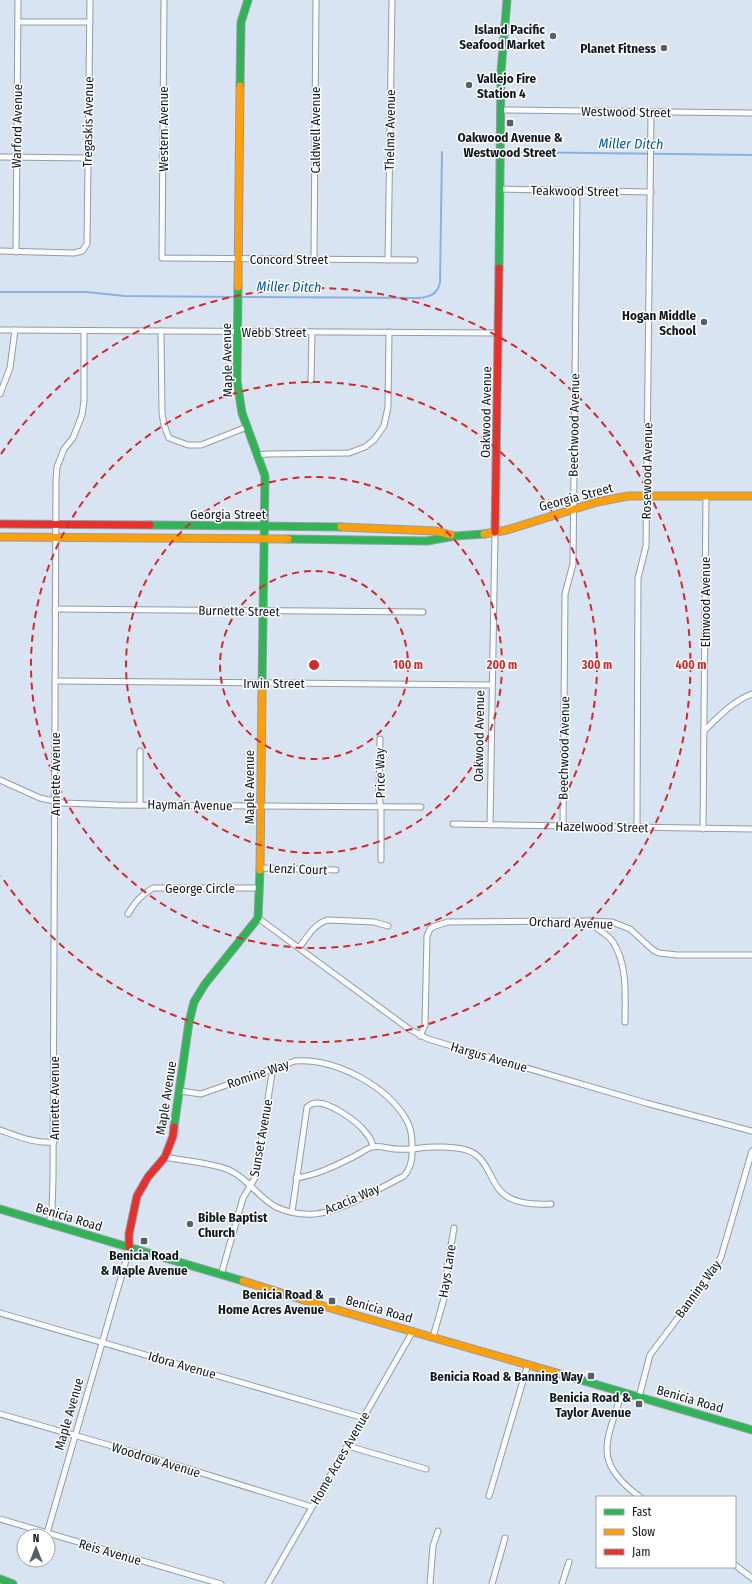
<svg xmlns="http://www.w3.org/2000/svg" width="752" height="1584" font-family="'Fira Sans Condensed',sans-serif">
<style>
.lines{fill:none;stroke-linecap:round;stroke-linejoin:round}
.stream{stroke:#88b2e3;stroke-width:2}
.street-casing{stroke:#939ca7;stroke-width:7}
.fast-casing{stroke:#939ca7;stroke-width:9}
.slow-casing{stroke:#939ca7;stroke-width:9}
.jam-casing{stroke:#939ca7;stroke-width:9}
.street{stroke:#f9fbfd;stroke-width:5}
.fast{stroke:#30b455;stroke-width:7}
.slow{stroke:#ff9f0a;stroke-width:7}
.jam{stroke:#e5322d;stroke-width:7}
.ring{fill:none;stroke:#d62828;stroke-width:2;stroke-dasharray:7 5}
.poi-dot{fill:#565f6a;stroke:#fff;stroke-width:1.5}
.labels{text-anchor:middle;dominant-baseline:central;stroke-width:3;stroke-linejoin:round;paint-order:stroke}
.poi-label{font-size:13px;font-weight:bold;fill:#101821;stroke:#fff;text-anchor:end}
.street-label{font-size:13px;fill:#101821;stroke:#fff}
.water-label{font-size:14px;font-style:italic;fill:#0358a3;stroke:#fff}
.centre{fill:#d62828;stroke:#fff;stroke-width:2}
.ring-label{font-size:12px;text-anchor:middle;font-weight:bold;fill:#d62828;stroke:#fff;stroke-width:3;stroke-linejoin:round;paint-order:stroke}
</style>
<rect width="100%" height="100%" fill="#d8e4f2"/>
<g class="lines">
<g class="stream">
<polyline points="510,152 752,155"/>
<polyline points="0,292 86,292 125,296 235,297"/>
<path d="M240 297 419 298C430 297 438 294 440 282L442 152"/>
</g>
<g class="street-casing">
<g id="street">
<polyline points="164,0 162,258 415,260"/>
<polyline points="18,22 90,22"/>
<polyline points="500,110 752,113"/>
<polyline points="0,157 88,158"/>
<polyline points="500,189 651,192"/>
<polyline points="0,251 74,253 82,251 87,244 90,0"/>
<polyline points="16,252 18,0"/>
<polyline points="314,259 316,0"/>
<polyline points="388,260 392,0"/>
<polyline points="0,330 499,333"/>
<polyline points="161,331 162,413 164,425 169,438 188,445 201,445 247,427"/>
<polyline points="311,380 312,332"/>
<polyline points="0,394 10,368 15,330"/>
<polyline points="260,455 267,454 349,453 365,447 374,440 384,426 388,407 389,332"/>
<polyline points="55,609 423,612"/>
<polyline points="55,681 492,685"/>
<path d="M704 731C718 717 733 701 752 694"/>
<polyline points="380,739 379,798 381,807 381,860"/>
<polyline points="0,780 40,798 63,803 117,805 421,807"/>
<polyline points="140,805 140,751"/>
<polyline points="453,824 752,829"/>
<polyline points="490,825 495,532"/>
<polyline points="563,827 565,594 573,564 577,191"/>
<polyline points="637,828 638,578 646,546 651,112"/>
<polyline points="703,829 706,496"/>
<polyline points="260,868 336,870"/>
<path d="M128 914C135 902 141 895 153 888H260"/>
<polyline points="258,918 409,1029 428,1039 646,1103 752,1131"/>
<path d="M590 921C596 930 607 933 613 942 628 965 625 997 625 1022"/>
<path d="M299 948C307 937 315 923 328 920L374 922 388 926"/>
<polyline points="420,1036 425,1025 427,936 430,929 435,926 448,922 590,921 612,922 630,929 653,950 659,953 677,955 752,955"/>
<path d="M0 1130C17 1136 35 1144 54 1142"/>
<path d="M165 1157C183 1161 215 1163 231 1171 248 1179 259 1198 276 1207 287 1212 302 1215 315 1214 340 1212 380 1188 404 1176 411 1168 413 1155 412 1144 412 1136 411 1128 407 1121 388 1086 335 1058 295 1061L201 1094 180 1091"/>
<path d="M296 1178C317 1175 335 1166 353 1157 359 1154 366 1149 372 1147 379 1145 389 1149 396 1149 405 1150 412 1149 420 1148 431 1146 452 1147 463 1149 485 1154 487 1172 498 1188 509 1204 534 1205 551 1204"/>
<path d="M292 1212 307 1107C309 1106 310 1104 312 1104 326 1098 358 1122 366 1133 370 1137 372 1142 373 1147"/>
<polyline points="49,1223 52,1211 53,1178 56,480 57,467 64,449 73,438 82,415 84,401 84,331"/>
<polyline points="221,1275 243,1198 256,1176 273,1067"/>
<polyline points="0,1313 364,1418"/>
<polyline points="433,1337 447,1288 447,1269 454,1228"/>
<path d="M622 1392C607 1442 591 1461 640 1497"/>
<polyline points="639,1397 650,1355 714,1270 721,1257 752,1151"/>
<polyline points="0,1414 140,1454 312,1507"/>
<polyline points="348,1446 426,1469"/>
<polyline points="489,1496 528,1364"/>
<polyline points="0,1519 221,1584"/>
<polyline points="47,1533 127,1257 129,1247"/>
<polyline points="735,1565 752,1578"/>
<polyline points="268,1584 413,1331"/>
<polyline points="430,1584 433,1546 438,1531"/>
<polyline points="492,1584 505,1538"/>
<polyline points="562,1584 569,1562"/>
</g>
</g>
<g class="fast-casing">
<g id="fast">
<polyline points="240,86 241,22 248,0"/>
<polyline points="499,268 501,72 507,0"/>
<polyline points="238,287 237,381 242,413 265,476 262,687"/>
<polyline points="150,525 341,527"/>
<polyline points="288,539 427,541 455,536 484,534"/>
<polyline points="174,1127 189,1022 194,1002 205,984 258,918 260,870"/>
<polyline points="0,1209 243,1281"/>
<polyline points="567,1376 752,1430"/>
<polyline points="0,1579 13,1584"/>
</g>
</g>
<g class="slow-casing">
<g id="slow">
<polyline points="238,287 240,86"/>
<polyline points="341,527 436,531 451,535"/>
<polyline points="484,534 507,530 597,502 628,496 752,496"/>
<polyline points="0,537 288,539"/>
<polyline points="260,870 262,687"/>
<polyline points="243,1281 320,1305 567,1376"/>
</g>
</g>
<g class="jam-casing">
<g id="jam">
<polyline points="0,524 150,525"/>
<polyline points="495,532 499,268"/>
<polyline points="129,1247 129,1234 137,1196 148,1177 165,1157 173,1136 174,1127"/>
</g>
</g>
<use href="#street" class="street"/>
<use href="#fast" class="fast"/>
<use href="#slow" class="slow"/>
<use href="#jam" class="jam"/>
</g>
<g class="ring">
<circle cx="314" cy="665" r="94"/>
<circle cx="314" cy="665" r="188"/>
<circle cx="314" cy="665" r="283"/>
<path d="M1 454A377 377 0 1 1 1 876"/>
</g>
<g class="poi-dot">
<circle cx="553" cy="36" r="4"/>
<circle cx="664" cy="48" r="4"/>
<circle cx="469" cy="85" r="4"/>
<rect x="506" y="119" width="8" height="8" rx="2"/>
<circle cx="704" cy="322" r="4"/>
<circle cx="190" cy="1224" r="4"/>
<rect x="140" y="1237" width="8" height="8" rx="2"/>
<rect x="328" y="1297" width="8" height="8" rx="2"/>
<rect x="587" y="1372" width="8" height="8" rx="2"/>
<rect x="635" y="1400" width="8" height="8" rx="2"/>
</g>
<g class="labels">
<g class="poi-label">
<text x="545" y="29">Island Pacific<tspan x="545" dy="15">Seafood Market</tspan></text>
<text x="656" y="48">Planet Fitness</text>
<text x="477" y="78" text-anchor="start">Vallejo Fire<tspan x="477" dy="15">Station 4</tspan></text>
<text x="510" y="137" text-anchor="middle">Oakwood Avenue &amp;<tspan x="510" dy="15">Westwood Street</tspan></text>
<text x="696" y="315">Hogan Middle<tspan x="696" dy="15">School</tspan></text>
<text x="198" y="1217" text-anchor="start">Bible Baptist<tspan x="198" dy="15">Church</tspan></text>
<text x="144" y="1255" text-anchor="middle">Benicia Road<tspan x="144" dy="15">&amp; Maple Avenue</tspan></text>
<text x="324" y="1294">Benicia Road &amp;<tspan x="324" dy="15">Home Acres Avenue</tspan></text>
<text x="583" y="1376">Benicia Road &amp; Banning Way</text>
<text x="631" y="1397">Benicia Road &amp;<tspan x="631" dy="15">Taylor Avenue</tspan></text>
</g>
<g class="street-label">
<text transform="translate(626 112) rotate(1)">Westwood Street</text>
<text transform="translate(88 122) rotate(-89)">Tregaskis Avenue</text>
<text transform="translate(17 126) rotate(-89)">Warford Avenue</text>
<text transform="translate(163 129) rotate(-90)">Western Avenue</text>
<text transform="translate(315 130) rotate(-90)">Caldwell Avenue</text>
<text transform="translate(390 130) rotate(-89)">Thelma Avenue</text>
<text transform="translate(575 191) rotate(1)">Teakwood Street</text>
<text x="289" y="259">Concord Street</text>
<text x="274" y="332">Webb Street</text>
<text transform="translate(227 360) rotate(-91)">Maple Avenue</text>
<text transform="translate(486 412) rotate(-89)">Oakwood Avenue</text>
<text transform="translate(574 425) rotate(-89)">Beechwood Avenue</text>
<text transform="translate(647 471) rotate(-89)">Rosewood Avenue</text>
<text transform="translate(576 497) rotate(-15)">Georgia Street</text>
<text x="228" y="514">Georgia Street</text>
<text transform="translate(705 602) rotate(-90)">Elmwood Avenue</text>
<text transform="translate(239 611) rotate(1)">Burnette Street</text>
<text x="274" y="683">Irwin Street</text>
<text transform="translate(479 736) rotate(-89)">Oakwood Avenue</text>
<text transform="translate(564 748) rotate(-89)">Beechwood Avenue</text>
<text transform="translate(380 773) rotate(-91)">Price Way</text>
<text transform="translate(55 774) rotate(-90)">Annette Avenue</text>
<text transform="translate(249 787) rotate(-90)">Maple Avenue</text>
<text transform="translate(190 805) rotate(1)">Hayman Avenue</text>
<text transform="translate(602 827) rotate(1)">Hazelwood Street</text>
<text transform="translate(298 869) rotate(2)">Lenzi Court</text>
<text x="200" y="888">George Circle</text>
<text transform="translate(571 923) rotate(2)">Orchard Avenue</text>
<text transform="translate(489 1057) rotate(16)">Hargus Avenue</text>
<text transform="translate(258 1074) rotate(-19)">Romine Way</text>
<text transform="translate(54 1098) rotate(-90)">Annette Avenue</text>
<text transform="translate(166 1098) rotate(-81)">Maple Avenue</text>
<text transform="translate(261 1138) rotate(-80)">Sunset Avenue</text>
<text transform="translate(352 1199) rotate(-23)">Acacia Way</text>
<text transform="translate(69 1217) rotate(17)">Benicia Road</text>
<text transform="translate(447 1271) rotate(-81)">Hays Lane</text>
<text transform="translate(698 1289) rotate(-54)">Banning Way</text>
<text transform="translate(379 1309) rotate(16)">Benicia Road</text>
<text transform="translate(182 1365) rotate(16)">Idora Avenue</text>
<text transform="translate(690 1399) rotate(16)">Benicia Road</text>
<text transform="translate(69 1414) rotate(-74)">Maple Avenue</text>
<text transform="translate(340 1458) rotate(-60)">Home Acres Avenue</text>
<text transform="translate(156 1460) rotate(17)">Woodrow Avenue</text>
<text transform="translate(110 1552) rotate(16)">Reis Avenue</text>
</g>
<g class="water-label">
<text transform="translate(631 144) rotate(1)">Miller Ditch</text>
<text transform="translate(289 287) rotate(1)">Miller Ditch</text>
</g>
</g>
<circle cx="314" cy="665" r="6" class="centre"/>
<g class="ring-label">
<text x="408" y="669">100 m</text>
<text x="502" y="669">200 m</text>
<text x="597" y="669">300 m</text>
<text x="691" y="669">400 m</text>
</g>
<rect x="596" y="1496" width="140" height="72" fill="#ffffff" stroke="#9fa3a6"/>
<rect x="604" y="1509" width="20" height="6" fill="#30b455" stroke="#9fa3a6"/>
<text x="632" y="1516" font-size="12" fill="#101821">Fast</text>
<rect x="604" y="1529" width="20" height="6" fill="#ff9f0a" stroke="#9fa3a6"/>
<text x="632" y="1536" font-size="12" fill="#101821">Slow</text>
<rect x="604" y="1549" width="20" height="6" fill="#e5322d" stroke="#9fa3a6"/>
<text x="632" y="1556" font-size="12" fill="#101821">Jam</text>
<g transform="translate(36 1548)"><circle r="19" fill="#ffffff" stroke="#9fa3a6"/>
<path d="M0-3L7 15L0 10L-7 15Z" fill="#565f6a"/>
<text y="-6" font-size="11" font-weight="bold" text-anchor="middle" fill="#101821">N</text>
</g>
</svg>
